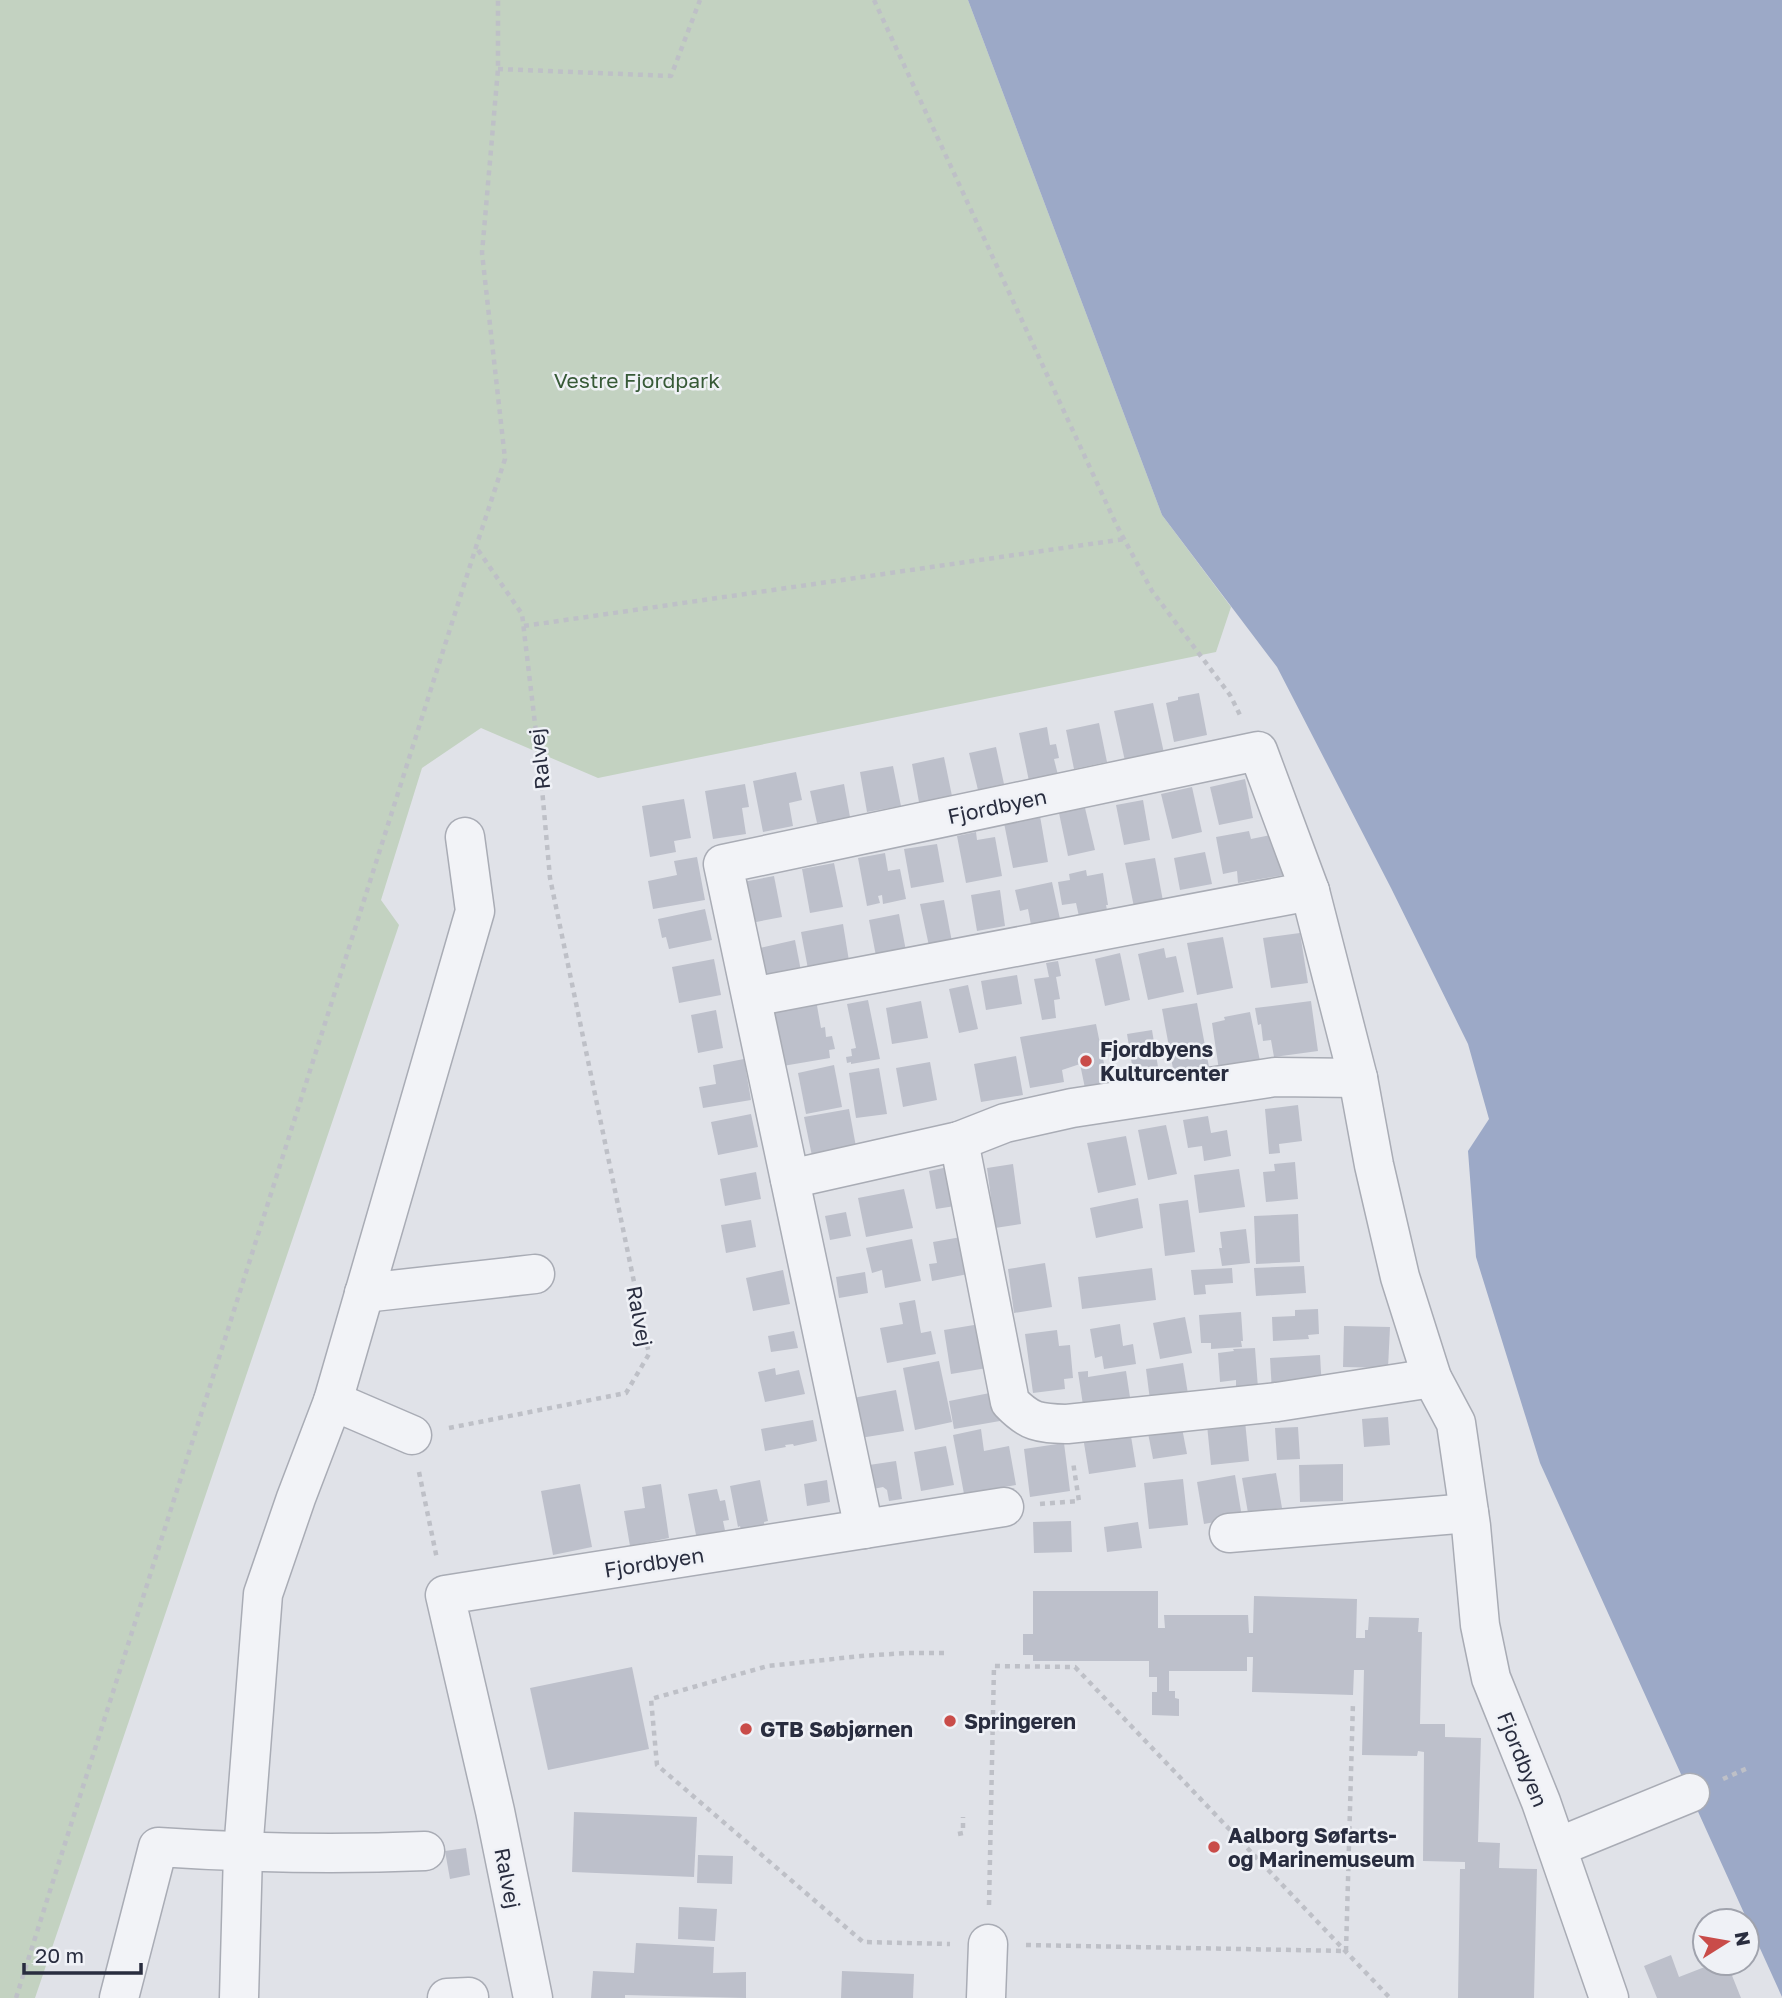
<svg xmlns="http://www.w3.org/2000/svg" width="1782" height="1998" font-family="'Golos Text',sans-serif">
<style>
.green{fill:#c3d2c1}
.water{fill:#9ca9c7}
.building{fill:#bdc0cb}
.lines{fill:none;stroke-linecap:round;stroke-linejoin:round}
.minor-casing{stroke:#a9acb5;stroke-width:41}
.path{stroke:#bec0c7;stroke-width:4.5;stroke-dasharray:5 5;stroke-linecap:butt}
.minor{stroke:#f2f3f7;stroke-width:38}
.poi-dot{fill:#c94c49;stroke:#eff1f6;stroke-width:2.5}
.labels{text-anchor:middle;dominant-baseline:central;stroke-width:5;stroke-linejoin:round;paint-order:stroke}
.park-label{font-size:21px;fill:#375a37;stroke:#eff1f6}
.street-label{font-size:21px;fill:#292d3f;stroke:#eff1f6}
.poi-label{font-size:21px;font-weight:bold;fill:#292d3f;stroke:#eff1f6;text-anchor:start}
</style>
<rect width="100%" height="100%" fill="#e0e2e8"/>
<polygon class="green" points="0,0 968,0 1162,515 1231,607 1216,652 598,778 481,728 422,768 381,900 399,925 35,1998 0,1998"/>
<polygon class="water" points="968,0 1782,0 1782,1997 1540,1463 1476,1257 1468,1151 1489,1119 1468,1044 1391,888 1277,667 1162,515"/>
<g class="building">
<polygon points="1199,693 1207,735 1174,742 1166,703 1178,700 1178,697"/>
<polygon points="1153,703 1164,753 1125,761 1114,711"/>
<polygon points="1099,723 1107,762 1074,769 1066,730"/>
<polygon points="1047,727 1050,745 1056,744 1059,758 1054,759 1058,775 1029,781 1019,733"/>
<polygon points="996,747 1004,784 978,790 969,753"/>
<polygon points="944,757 952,796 919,802 912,764"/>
<polygon points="893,766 901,806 867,812 860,772"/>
<polygon points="796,772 802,800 789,803 793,826 763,832 753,781"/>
<polygon points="1245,779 1253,818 1219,825 1210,787"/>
<polygon points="745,784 749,807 742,808 746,834 713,839 705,791"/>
<polygon points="844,784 850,817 817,823 810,791"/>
<polygon points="1192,787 1202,832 1172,839 1161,794"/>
<polygon points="684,799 691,838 674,841 676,852 650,857 642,806"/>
<polygon points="1143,800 1150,840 1124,845 1116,805"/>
<polygon points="1085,808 1095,850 1068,856 1059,813"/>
<polygon points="1040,816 1048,862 1013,868 1004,823"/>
<polygon points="1249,831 1251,839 1276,834 1284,875 1238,883 1237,871 1223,874 1216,837"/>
<polygon points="976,832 977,840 995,837 1002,876 966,883 957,836"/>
<polygon points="937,844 944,882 911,888 904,849"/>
<polygon points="1205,852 1212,884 1180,890 1174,858"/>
<polygon points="885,853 888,871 900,869 906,899 883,904 882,895 878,896 880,903 867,906 858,858"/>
<polygon points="697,857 705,900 653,909 648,881 677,875 674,861"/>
<polygon points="1155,858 1163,901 1134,907 1125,863"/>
<polygon points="834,863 843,907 810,913 802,869"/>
<polygon points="1086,870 1087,876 1103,873 1108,905 1106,905 1108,915 1080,921 1076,903 1062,905 1058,882 1070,880 1069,874"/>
<polygon points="774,876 782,917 751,923 743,882"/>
<polygon points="1052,882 1060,919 1031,925 1028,909 1020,911 1015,890"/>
<polygon points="1000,890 1005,926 977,931 971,895"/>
<polygon points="944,900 952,942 929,946 920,904"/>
<polygon points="705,909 712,940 669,949 666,937 662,938 658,919"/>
<polygon points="899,914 906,951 876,956 869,920"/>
<polygon points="843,924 849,961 808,969 801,932"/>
<polygon points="1300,933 1308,983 1271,988 1263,938"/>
<polygon points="1223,937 1233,988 1197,995 1187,943"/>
<polygon points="795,940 801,971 766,978 760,948"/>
<polygon points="1164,948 1166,958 1176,956 1184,992 1148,1000 1138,954"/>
<polygon points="1120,953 1130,1000 1105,1006 1095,959"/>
<polygon points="714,959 721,995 679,1003 672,967"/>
<polygon points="1058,961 1061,976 1056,977 1060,999 1054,1000 1056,1018 1042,1020 1034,979 1049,977 1046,963"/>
<polygon points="1017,975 1022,1004 986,1010 981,981"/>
<polygon points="968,985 978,1029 959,1033 949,989"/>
<polygon points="816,1000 821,1028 825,1027 826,1037 832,1036 835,1049 829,1050 830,1058 777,1067 769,1025 777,1024 774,1008"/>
<polygon points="868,1000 880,1059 851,1064 851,1062 847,1063 846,1057 852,1056 851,1049 856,1048 847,1004"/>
<polygon points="921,1001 928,1038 892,1044 886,1008"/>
<polygon points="1311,1001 1318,1051 1274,1057 1271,1040 1263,1041 1261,1024 1258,1025 1255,1008"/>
<polygon points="1197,1003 1209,1067 1174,1074 1162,1009"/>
<polygon points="716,1010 723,1048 698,1053 691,1015"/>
<polygon points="1250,1012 1260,1061 1219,1070 1212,1023 1225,1020 1224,1017"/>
<polygon points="1096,1024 1109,1088 1086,1093 1080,1064 1062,1070 1064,1082 1030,1088 1020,1037"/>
<polygon points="1152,1030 1158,1067 1133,1071 1127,1034"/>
<polygon points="1016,1056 1023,1095 981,1102 974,1064"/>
<polygon points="744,1059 751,1100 703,1108 699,1087 716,1084 713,1065"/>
<polygon points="930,1062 937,1100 903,1107 896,1068"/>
<polygon points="834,1065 842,1107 806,1114 798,1073"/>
<polygon points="879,1068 887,1114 856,1118 849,1073"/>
<polygon points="1298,1105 1302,1141 1279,1144 1280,1153 1269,1154 1265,1109"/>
<polygon points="849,1109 857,1152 812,1156 804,1117"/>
<polygon points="751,1114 758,1147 718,1155 711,1122"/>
<polygon points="1208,1116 1211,1133 1227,1130 1231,1156 1204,1161 1202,1146 1188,1148 1183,1120"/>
<polygon points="1166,1125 1177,1174 1148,1180 1138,1130"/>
<polygon points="1126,1136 1136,1185 1098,1193 1087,1143"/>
<polygon points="1295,1162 1298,1199 1266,1202 1263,1172 1275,1171 1274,1164"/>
<polygon points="1013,1164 1021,1224 995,1228 987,1168"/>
<polygon points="948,1167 955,1206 936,1209 929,1171"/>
<polygon points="1239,1169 1245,1207 1199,1213 1194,1175"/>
<polygon points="756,1172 761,1199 725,1206 720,1179"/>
<polygon points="904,1189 913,1228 866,1237 858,1198"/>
<polygon points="1138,1198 1143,1228 1096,1238 1090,1208"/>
<polygon points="1188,1200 1195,1252 1165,1256 1159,1204"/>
<polygon points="846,1212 851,1236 830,1240 825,1216"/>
<polygon points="1298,1214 1300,1262 1256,1264 1254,1216"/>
<polygon points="751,1220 756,1247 726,1253 721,1225"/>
<polygon points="1246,1229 1250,1263 1222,1266 1219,1248 1222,1248 1220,1232"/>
<polygon points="961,1237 968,1274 932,1281 929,1264 937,1263 933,1242"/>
<polygon points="912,1239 921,1281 885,1288 882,1270 872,1273 866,1248"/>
<polygon points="1045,1263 1052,1307 1014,1313 1008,1269"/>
<polygon points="1304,1266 1306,1293 1256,1296 1254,1268"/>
<polygon points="1152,1268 1156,1300 1082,1309 1078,1277"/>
<polygon points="1232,1268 1233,1283 1205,1285 1206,1294 1194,1295 1191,1270"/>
<polygon points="783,1270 790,1304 753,1311 746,1278"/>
<polygon points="865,1272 868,1293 839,1298 836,1277"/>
<polygon points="915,1300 921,1333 931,1331 936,1354 887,1363 880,1328 903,1324 899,1303"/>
<polygon points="1318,1309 1319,1334 1308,1335 1309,1339 1273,1341 1272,1317 1295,1316 1295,1310"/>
<polygon points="1241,1312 1243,1341 1241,1341 1242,1347 1211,1349 1211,1343 1201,1343 1199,1315"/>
<polygon points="1185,1317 1192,1353 1160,1359 1153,1323"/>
<polygon points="980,1324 987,1368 951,1374 944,1330"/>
<polygon points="1120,1324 1123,1346 1133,1344 1136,1364 1104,1369 1102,1356 1095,1358 1090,1329"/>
<polygon points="1344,1326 1390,1327 1388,1368 1343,1367"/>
<polygon points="1057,1330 1059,1346 1070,1345 1073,1378 1064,1379 1065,1389 1033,1393 1025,1334"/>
<polygon points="794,1331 798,1348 771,1352 768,1336"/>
<polygon points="1255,1348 1258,1388 1236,1390 1236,1380 1220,1382 1218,1353 1234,1351 1233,1349"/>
<polygon points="1320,1355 1322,1389 1272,1392 1270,1358"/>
<polygon points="939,1361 952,1422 915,1430 903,1368"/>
<polygon points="1183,1363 1188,1394 1150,1400 1146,1369"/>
<polygon points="775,1368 776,1375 799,1370 805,1394 765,1402 758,1372"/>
<polygon points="1088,1371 1088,1377 1126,1371 1131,1404 1084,1412 1078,1372"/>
<polygon points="896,1390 904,1431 860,1438 853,1398"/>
<polygon points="995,1392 1000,1421 954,1429 949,1401"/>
<polygon points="1388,1417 1390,1445 1364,1447 1362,1419"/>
<polygon points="813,1420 817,1441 794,1446 793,1444 785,1445 786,1447 765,1451 761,1429"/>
<polygon points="1245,1421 1249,1461 1211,1465 1207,1425"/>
<polygon points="1298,1427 1300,1459 1277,1460 1275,1428"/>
<polygon points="1182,1428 1187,1454 1153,1459 1148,1433"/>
<polygon points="981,1429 984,1451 1009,1446 1016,1485 964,1494 953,1435"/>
<polygon points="1130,1430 1136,1467 1089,1474 1083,1437"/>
<polygon points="1064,1443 1070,1491 1030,1497 1024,1449"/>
<polygon points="946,1446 954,1485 921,1491 914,1452"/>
<polygon points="896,1461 902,1499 889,1501 887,1490 883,1487 873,1489 869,1465"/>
<polygon points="1343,1464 1343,1501 1300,1502 1299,1465"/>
<polygon points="1276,1473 1282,1508 1248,1513 1242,1478"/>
<polygon points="1235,1475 1242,1517 1204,1524 1197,1482"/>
<polygon points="1183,1479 1188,1525 1149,1529 1144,1483"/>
<polygon points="760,1480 768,1521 764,1522 765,1529 742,1534 740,1526 738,1527 730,1486"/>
<polygon points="827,1480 830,1502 807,1506 804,1484"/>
<polygon points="580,1484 592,1547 553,1555 541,1491"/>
<polygon points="661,1484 669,1538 630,1546 624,1511 645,1508 642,1487"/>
<polygon points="717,1489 720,1501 725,1500 729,1520 723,1521 726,1535 697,1540 688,1494"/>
<polygon points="1071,1521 1072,1552 1034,1553 1033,1522"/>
<polygon points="1138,1522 1142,1548 1107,1552 1104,1527"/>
<polygon points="1033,1591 1158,1591 1158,1628 1165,1628 1164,1615 1248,1615 1249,1633 1253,1633 1254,1596 1357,1599 1356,1638 1365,1638 1365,1630 1368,1630 1369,1617 1419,1618 1418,1632 1422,1632 1420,1724 1445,1724 1445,1737 1481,1738 1478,1842 1500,1843 1499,1868 1537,1869 1534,1998 1458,1998 1460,1869 1465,1869 1465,1862 1423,1861 1424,1752 1418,1751 1417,1756 1362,1755 1364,1670 1354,1670 1353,1695 1252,1692 1253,1657 1247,1657 1247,1671 1169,1671 1169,1691 1175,1691 1175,1698 1179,1699 1179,1716 1152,1715 1152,1692 1157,1692 1157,1677 1149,1677 1149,1661 1033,1661 1033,1655 1023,1655 1023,1634 1033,1634"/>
<polygon points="632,1667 649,1749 548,1770 530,1688"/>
<polygon points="574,1812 697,1817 694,1877 572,1872"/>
<polygon points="466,1848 470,1875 450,1879 445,1851"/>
<polygon points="698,1855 733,1856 732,1884 697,1883"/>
<polygon points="679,1907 717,1909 715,1941 678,1939"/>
<polygon points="636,1943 714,1947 713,1973 746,1972 746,1998 625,1995 625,1998 591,1998 593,1971 634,1973"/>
<polygon points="1671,1955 1679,1977 1715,1963 1727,1963 1741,1998 1657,1998 1644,1966"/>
<polygon points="842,1971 914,1974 913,1998 841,1998"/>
</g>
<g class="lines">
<g class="minor-casing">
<g id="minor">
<polyline points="752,997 1310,891"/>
<path d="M959 1141 1010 1402C1030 1423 1039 1423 1067 1424L1277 1402 1432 1378"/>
<polyline points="790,1179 959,1141 1005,1123 1072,1108 1275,1077 1358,1078"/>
<polyline points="364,1293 535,1274"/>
<polyline points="333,1401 475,911 465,837"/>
<polyline points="864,1529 1004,1507"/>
<polyline points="1229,1533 1469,1513"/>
<polyline points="1558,1847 1690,1793"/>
<path d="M119 1998 158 1847C247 1853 335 1855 425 1851"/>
<polyline points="239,1998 243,1852 263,1594 296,1498 333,1401 412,1435"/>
<polyline points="447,1998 469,1997"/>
<polyline points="533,1998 495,1811 445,1595 864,1529 723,864 1258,751 1310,891 1358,1078 1374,1165 1400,1277 1432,1378 1456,1423 1471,1526 1480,1625 1491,1678 1541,1802 1609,1998"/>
<polyline points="986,1998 988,1944"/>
</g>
</g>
<g class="path">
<polyline points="874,0 1116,524 1152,591 1230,695 1241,717"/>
<polyline points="498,69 671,76 700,0"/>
<polyline points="524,626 1125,539"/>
<polyline points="449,1428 626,1393 649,1354 550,878 540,766 522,614 476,547"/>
<polyline points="419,1472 437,1559"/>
<polyline points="1040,1504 1079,1501 1073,1462"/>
<polyline points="944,1653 906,1653 861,1656 768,1666 651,1699 657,1765 863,1942 950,1944"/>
<polyline points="1723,1779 1750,1767"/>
<polyline points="958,1834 963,1833 963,1817"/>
<polyline points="989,1905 994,1666 1075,1667 1390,1998"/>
<polyline points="1026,1945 1346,1951 1353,1702"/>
<polyline points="16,1998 476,547 505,459 482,253 498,69 498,0"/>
</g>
<use href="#minor" class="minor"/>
</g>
<g class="poi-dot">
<circle cx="1086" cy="1061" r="7"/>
<circle cx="950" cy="1721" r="7"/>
<circle cx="746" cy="1729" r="7"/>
<circle cx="1214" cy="1847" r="7"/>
</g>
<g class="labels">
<g class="park-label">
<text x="637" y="380">Vestre Fjordpark</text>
</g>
<g class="street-label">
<text transform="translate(539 759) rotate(-96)">Ralvej</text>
<text transform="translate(997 806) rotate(-12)">Fjordbyen</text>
<text transform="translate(640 1316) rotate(79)">Ralvej</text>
<text transform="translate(654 1562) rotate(-9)">Fjordbyen</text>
<text transform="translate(1523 1759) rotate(68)">Fjordbyen</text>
<text transform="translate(508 1878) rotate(79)">Ralvej</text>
</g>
<g class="poi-label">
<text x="1100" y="1049">Fjordbyens<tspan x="1100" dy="24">Kulturcenter</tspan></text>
<text x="964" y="1721">Springeren</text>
<text x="760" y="1729">GTB Søbjørnen</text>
<text x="1228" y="1835">Aalborg Søfarts-<tspan x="1228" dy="24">og Marinemuseum</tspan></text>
</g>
</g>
<g transform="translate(1726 1942) rotate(79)"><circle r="33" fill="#eff1f6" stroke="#a0a3ad" stroke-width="2"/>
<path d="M0-5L12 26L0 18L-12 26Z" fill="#c94c49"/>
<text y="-10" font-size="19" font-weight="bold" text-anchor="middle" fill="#292d3f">N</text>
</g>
<path d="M24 1963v10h117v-10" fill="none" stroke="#292d3f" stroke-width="3.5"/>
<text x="35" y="1963" font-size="21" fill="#292d3f" stroke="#eff1f6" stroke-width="5" paint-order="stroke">20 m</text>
</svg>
